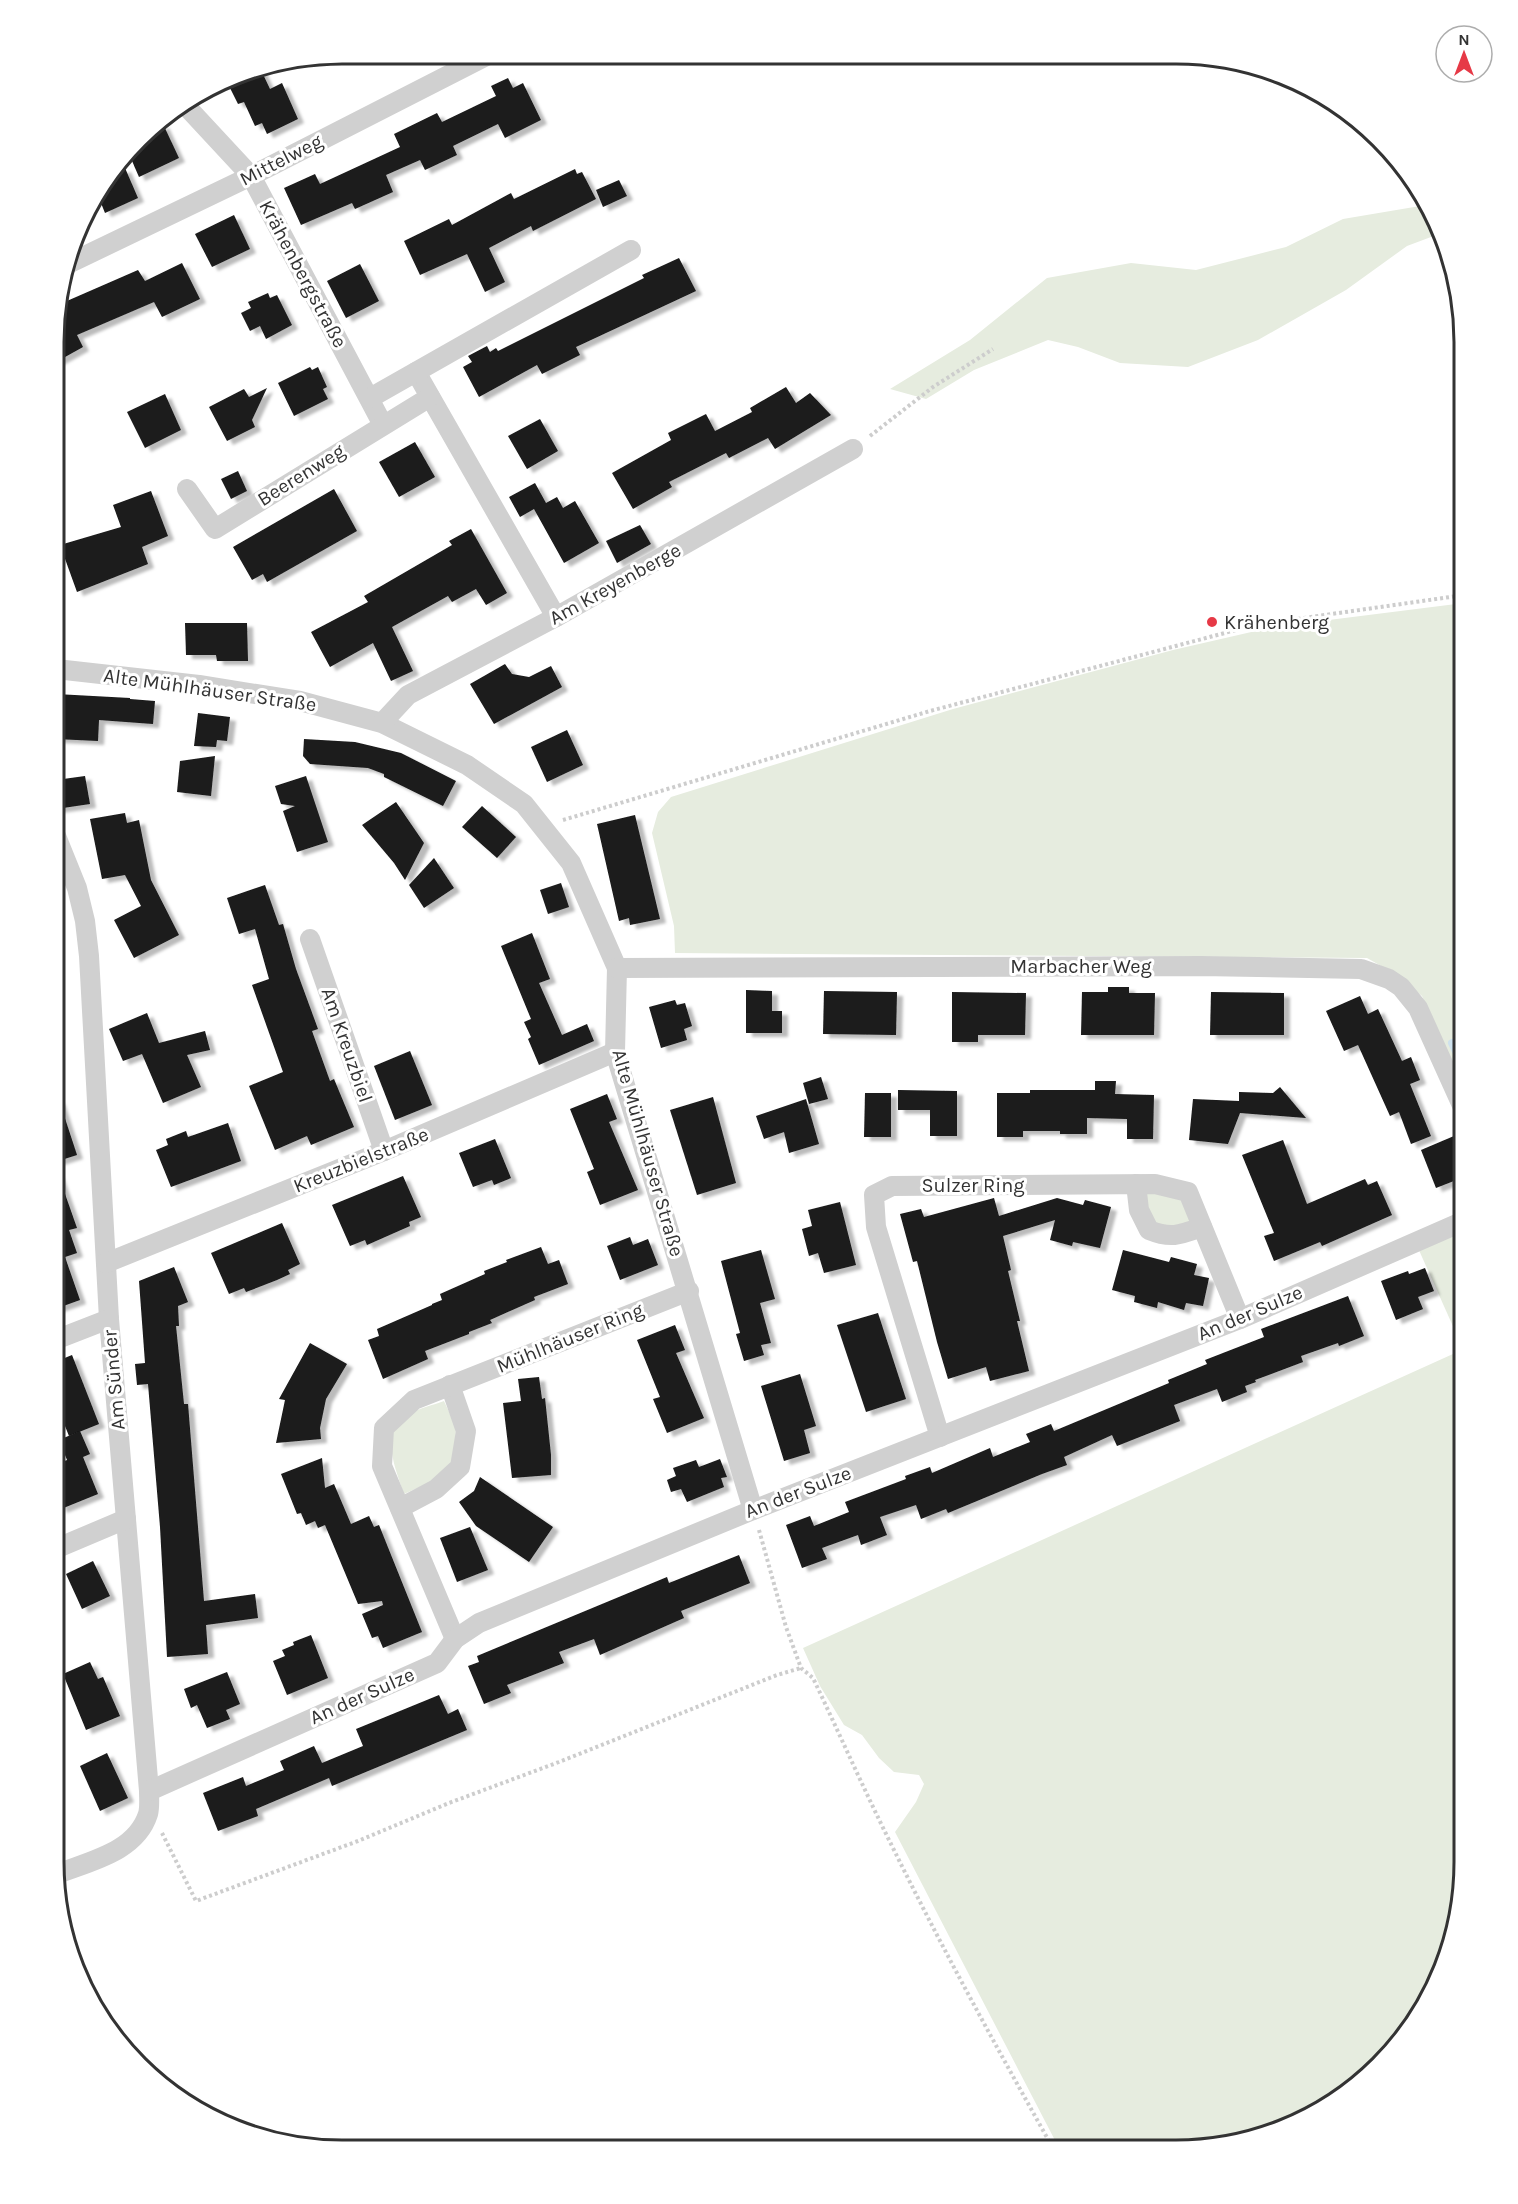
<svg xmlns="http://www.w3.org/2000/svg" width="1518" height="2204" font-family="Karla,sans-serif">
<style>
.green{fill:#e6ecdf}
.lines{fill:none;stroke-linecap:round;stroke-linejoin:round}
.stream{stroke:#cfe2ee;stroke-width:8}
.building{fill:#1a1a1a;filter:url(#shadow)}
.path{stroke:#cdcdcd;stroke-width:4;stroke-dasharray:3 3;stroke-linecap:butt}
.minor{stroke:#d0d0d0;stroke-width:20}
.poi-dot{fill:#e63946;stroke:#fff;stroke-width:2}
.labels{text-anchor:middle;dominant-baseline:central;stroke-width:6;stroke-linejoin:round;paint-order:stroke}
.street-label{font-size:20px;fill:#333;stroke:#fff}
.poi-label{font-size:20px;fill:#333;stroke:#fff;text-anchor:start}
.rim{fill:none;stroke:#333;stroke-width:3}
</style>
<defs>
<filter id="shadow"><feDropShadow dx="6" dy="4" stdDeviation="1.5" flood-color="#0004"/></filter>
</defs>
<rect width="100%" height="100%" fill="#fff"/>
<g class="green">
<polygon points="1426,205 1434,215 1439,234 1407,246 1346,290 1258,340 1188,367 1120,363 1078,347 1048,340 974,370 926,399 890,389 970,340 1047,278 1131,263 1196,270 1286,247 1343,219"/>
<polygon points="1464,603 1464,1090 1422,996 1397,975 1367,958 675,953 674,926 652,833 658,812 671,797 953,709 1173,650 1273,627"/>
<polygon points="1136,1184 1188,1192 1202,1227 1149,1230"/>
<polygon points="1464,1228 1464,1341 1460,1342 1418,1248"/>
<polygon points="1464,1349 1463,1881 1449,1955 1415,2022 1366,2079 1303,2120 1176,2150 1060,2150 895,1832 916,1802 924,1784 919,1775 894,1772 879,1758 862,1735 844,1725 820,1686 803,1648"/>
<path d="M444 1401 456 1427 455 1458 446 1470 435 1480 404 1494C396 1469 378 1431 409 1414 420 1408 433 1405 444 1401Z"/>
</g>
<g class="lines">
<polyline class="stream" points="1452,1043 1464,1068"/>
</g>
<g class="building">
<polygon points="260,68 270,89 282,83 298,119 267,134 262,123 255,126 244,102 238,104 227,82 249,69"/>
<polygon points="508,78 513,88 523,83 541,120 505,138 498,124 453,146 457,155 425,170 420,160 386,175 393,192 355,209 352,203 301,225 284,188 315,174 320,184 400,147 394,134 437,113 442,122 496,96 491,86"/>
<polygon points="163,124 179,158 139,177 129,154 147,132"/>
<polygon points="125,168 138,198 105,213 97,193 113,173"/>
<polygon points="575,169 577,174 582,172 596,199 533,231 531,226 489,248 505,282 485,292 467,254 420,275 404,241 449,219 452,225 511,193 514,199"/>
<polygon points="619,180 627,196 603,207 596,190"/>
<polygon points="234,215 250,249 212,267 195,234"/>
<polygon points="679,258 696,291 576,347 580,355 542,374 537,365 479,397 463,367 472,362 468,356 487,346 490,352 496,348 498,351 644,278 642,275"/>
<polygon points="182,263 200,299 162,317 154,302 77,335 83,347 56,362 58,301 60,304 138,270 145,281"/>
<polygon points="360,264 379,301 346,318 327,281"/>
<polygon points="268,293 270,298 277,295 292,325 266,339 260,326 250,331 241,313 251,308 248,302"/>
<polygon points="310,367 312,370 318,367 327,387 323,389 328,399 294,416 278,383"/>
<polygon points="786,387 796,403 810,393 831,415 775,449 768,438 729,458 726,453 669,482 672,487 633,509 612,473 671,440 668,433 706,414 715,431 752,412 750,408"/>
<polygon points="267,388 252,420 255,427 227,441 209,407 244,389 249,397"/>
<polygon points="165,394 181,430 145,448 127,412"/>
<polygon points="540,419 558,451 527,469 508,436"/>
<polygon points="415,442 435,477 399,497 379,462"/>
<polygon points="238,471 247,491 231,499 221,479"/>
<polygon points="535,483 546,503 557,497 563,508 575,501 599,543 564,563 534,509 520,517 509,497"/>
<polygon points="334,489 357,531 267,582 263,574 252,580 233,547"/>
<polygon points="151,491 168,536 142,547 148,564 77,592 60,545 121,527 113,505"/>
<polygon points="640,525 651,544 617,563 606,541"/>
<polygon points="471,529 507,593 486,605 476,589 452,602 448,596 392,627 413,671 391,681 373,643 330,667 311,632 368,602 364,596 452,545 449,541"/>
<polygon points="185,623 247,623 248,661 217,661 216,655 186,655"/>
<polygon points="505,664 512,674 529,677 551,666 562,687 494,724 470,684"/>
<polygon points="56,694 130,698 130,699 155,701 153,724 99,720 98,741 56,739"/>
<polygon points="198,713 230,717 227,741 217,740 216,747 194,746"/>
<polygon points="567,730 583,765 547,782 531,747"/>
<polygon points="304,739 355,742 401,753 456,781 443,806 384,777 384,774 368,768 310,764 303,756"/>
<polygon points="215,756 211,796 177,792 180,761"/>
<polygon points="85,776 90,804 56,809 56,780"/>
<polygon points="306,776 328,842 297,852 283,811 295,806 281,804 275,786"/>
<polygon points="396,802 424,843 405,880 394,863 362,825"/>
<polygon points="482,806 516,837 497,858 462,827"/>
<polygon points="125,813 127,823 139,820 151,880 179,935 134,958 114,920 141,906 125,875 102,879 90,819"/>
<polygon points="635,815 660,919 630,925 629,918 619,921 597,824"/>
<polygon points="434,858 454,888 424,908 409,885"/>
<polygon points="561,883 569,907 548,914 540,890"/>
<polygon points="265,885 279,925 283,924 296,969 318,1029 312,1031 330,1081 334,1079 354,1127 311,1145 307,1136 275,1150 249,1086 283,1072 252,985 269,979 255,929 239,934 227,898"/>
<polygon points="532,933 550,979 539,983 562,1035 587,1024 594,1041 539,1065 528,1039 531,1037 524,1022 531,1019 501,946"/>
<polygon points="1108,987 1129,987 1129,993 1155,993 1154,1035 1081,1035 1082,992 1108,992"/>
<polygon points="746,990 772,991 772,1011 782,1011 782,1033 746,1033"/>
<polygon points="824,991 897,992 896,1035 823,1034"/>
<polygon points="952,992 1026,993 1025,1035 978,1035 978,1042 952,1042"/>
<polygon points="1211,992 1284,993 1284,1035 1210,1035"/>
<polygon points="1360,996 1368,1014 1378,1009 1402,1061 1411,1057 1420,1080 1410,1084 1431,1136 1411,1144 1399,1112 1390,1116 1358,1045 1344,1051 1326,1011"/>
<polygon points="675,1000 677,1005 685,1003 692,1026 684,1029 687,1040 661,1048 649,1007"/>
<polygon points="147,1013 159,1043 205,1031 210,1050 187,1055 201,1087 163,1103 142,1054 123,1061 109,1029"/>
<polygon points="410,1051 432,1105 395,1120 374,1066"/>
<polygon points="821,1077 828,1099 809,1104 803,1083"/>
<polygon points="1095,1081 1116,1081 1115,1094 1154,1095 1153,1139 1127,1139 1127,1119 1087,1118 1087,1134 1060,1134 1060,1131 1023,1131 1023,1137 997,1137 997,1093 1030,1093 1030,1090 1095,1090"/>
<polygon points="1280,1087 1306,1118 1240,1113 1228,1144 1189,1140 1193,1099 1239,1101 1239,1092 1273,1093"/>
<polygon points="898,1090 957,1091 957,1136 930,1136 930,1110 898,1110"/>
<polygon points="865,1093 891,1093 891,1137 864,1137"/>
<polygon points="607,1094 617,1119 609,1122 638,1190 600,1205 587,1172 594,1169 570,1109"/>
<polygon points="713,1097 736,1183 697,1195 670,1110"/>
<polygon points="806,1099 819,1144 789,1153 784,1132 764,1139 756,1116"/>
<polygon points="59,1100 77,1155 55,1162 55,1101"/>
<polygon points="228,1123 241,1161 171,1187 156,1150 168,1145 166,1139 186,1131 188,1137"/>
<polygon points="1454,1136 1464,1159 1464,1177 1436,1188 1421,1150"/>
<polygon points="495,1139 511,1178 494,1185 492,1180 473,1187 459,1153"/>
<polygon points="1283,1140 1307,1204 1365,1179 1368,1185 1377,1181 1392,1215 1322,1246 1320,1242 1274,1261 1264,1236 1274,1233 1242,1155"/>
<polygon points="58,1174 77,1228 69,1230 77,1253 65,1257 80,1300 55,1309 55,1175"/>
<polygon points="403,1176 421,1217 409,1222 410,1226 367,1245 365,1240 350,1246 332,1205"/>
<polygon points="994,1198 999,1216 1057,1198 1083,1205 1085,1200 1111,1207 1100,1248 1073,1242 1072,1246 1050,1240 1055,1220 1003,1236 1011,1270 1008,1271 1020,1321 1017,1321 1029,1371 990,1381 986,1367 948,1379 937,1342 917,1261 913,1262 900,1214 921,1209 924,1217"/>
<polygon points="840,1202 856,1265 824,1273 818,1253 809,1256 802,1229 812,1226 808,1210"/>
<polygon points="282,1223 300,1264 288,1270 290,1274 277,1280 246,1292 244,1288 229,1294 211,1253"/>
<polygon points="630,1237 633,1245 648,1239 658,1265 620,1280 607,1246"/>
<polygon points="541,1247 548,1264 559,1260 568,1284 534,1297 535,1300 490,1320 492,1323 469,1332 469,1334 425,1351 428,1359 383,1379 368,1340 379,1336 377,1329 432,1305 432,1304 442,1300 440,1294 485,1274 484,1271 507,1262 506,1260"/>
<polygon points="761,1250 775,1299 760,1303 771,1343 761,1345 764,1355 744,1361 736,1334 740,1333 721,1261"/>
<polygon points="1123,1250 1169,1262 1171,1257 1197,1264 1194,1275 1209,1278 1203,1306 1186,1303 1184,1310 1158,1302 1157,1308 1134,1302 1135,1296 1112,1290"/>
<polygon points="174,1267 188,1302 178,1306 179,1326 176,1326 184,1404 188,1404 204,1601 255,1594 258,1618 206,1625 208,1654 167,1657 160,1527 148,1384 137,1385 135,1364 145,1363 139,1281"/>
<polygon points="1425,1268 1434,1291 1418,1297 1423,1309 1396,1320 1381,1281 1408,1271 1409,1274"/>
<polygon points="1348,1296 1364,1336 1339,1346 1338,1343 1301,1356 1303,1362 1255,1380 1256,1382 1245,1386 1247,1392 1222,1402 1217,1389 1174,1405 1180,1421 1117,1446 1112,1435 1064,1457 1067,1465 1042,1474 948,1513 946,1509 921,1519 916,1505 880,1517 887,1535 861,1545 858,1535 822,1548 827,1559 802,1568 786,1525 810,1516 814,1526 849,1512 845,1502 906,1479 905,1476 930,1467 932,1473 990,1448 993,1457 1030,1442 1026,1434 1051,1424 1054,1431 1169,1383 1168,1380 1207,1364 1205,1360 1264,1337 1261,1329"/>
<polygon points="878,1313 906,1399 866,1412 837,1325"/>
<polygon points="675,1325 685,1350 676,1353 704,1418 667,1433 653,1399 660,1397 637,1340"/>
<polygon points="310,1343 347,1364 326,1399 320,1428 321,1439 276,1443 285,1400 279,1399"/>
<polygon points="72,1355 99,1424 69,1436 55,1401 55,1362"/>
<polygon points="800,1374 816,1426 804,1430 810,1453 784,1461 761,1386"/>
<polygon points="539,1377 542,1399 545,1398 551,1455 551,1475 512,1478 503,1403 521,1401 518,1379"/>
<polygon points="80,1431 90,1454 83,1457 98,1494 61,1509 55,1494 55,1465 67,1460 59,1440"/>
<polygon points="322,1458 325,1488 334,1484 351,1524 369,1516 374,1527 379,1525 422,1632 383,1648 378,1636 372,1638 362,1614 383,1605 382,1601 358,1604 325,1525 318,1528 315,1521 306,1525 301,1513 297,1514 281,1474"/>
<polygon points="720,1459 727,1477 721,1478 724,1487 687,1502 681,1489 671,1492 667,1480 676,1476 673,1468 696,1460 699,1467"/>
<polygon points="480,1477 553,1527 529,1562 476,1526 459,1502 474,1491"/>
<polygon points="470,1527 488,1570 457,1582 440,1538"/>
<polygon points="739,1555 750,1583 681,1611 684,1618 600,1655 594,1639 559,1652 564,1663 507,1685 511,1693 484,1704 468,1666 479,1662 477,1656 667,1577 669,1583"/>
<polygon points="93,1561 110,1596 82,1609 66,1574"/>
<polygon points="311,1635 328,1678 287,1695 273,1661 285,1656 282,1650 294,1645 293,1642"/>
<polygon points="90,1662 98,1679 103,1677 120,1716 86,1730 63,1674"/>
<polygon points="227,1672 240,1704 226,1710 230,1719 207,1728 197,1705 191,1708 184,1689"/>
<polygon points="439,1695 448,1714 458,1709 467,1730 332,1786 329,1778 256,1809 258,1816 218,1831 203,1793 243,1777 246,1786 284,1770 280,1761 314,1746 322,1763 363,1746 356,1729"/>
<polygon points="107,1753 128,1798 100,1811 80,1766"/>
</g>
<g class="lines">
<g class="path">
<polyline points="870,436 933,387 993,349"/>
<polyline points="563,820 930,711 1255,625 1464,595"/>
<path d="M759 1530 786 1627 801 1668 813 1678C840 1735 865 1792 893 1848 943 1950 998 2050 1054 2150"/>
<polyline points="162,1833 196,1901 358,1841 449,1803 559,1762 777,1675 801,1668"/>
</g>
<g class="minor">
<polyline points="186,106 251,176 383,425"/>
<polyline points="70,263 251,176 490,54"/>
<polyline points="416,372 556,617"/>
<polyline points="370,398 631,250"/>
<polyline points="187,489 215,529 430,397"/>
<polyline points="56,669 199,685 300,701 382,723 467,765 524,804 571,863 617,968 615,1052 753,1510"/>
<polyline points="382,723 408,695 556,617 853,449"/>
<path d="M56 836 77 888 85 921 89 956 109 1319 149 1791C149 1798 150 1807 148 1814 136 1852 90 1861 57 1874"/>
<polyline points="310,939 384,1151"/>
<polyline points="617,968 1201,966 1361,969 1389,979 1401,987 1418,1008 1464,1110"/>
<path d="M1136 1184 1139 1210 1149 1230C1171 1239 1180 1235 1202 1227"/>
<polyline points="106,1263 384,1151 615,1052"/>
<polyline points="55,1340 109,1319"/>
<polyline points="940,1437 876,1227 874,1195 892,1186 1155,1184 1188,1192 1240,1319"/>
<polyline points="400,1508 436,1489 460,1467 466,1431 450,1385"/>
<polyline points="55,1549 126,1519"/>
<polyline points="455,1639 382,1466 384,1428 414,1400 689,1291"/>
<polyline points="149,1791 437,1663 455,1639 479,1623 753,1510 1240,1319 1464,1221"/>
</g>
</g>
<circle class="poi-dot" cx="1212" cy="622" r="6"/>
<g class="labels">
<g class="street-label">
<text transform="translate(281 160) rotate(-27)">Mittelweg</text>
<text transform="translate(303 274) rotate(62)">Krähenbergstraße</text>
<text transform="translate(301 475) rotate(-32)">Beerenweg</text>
<text transform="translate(615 584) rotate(-29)">Am Kreyenberge</text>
<text transform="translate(210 690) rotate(8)">Alte Mühlhäuser Straße</text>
<text x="1081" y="966">Marbacher Weg</text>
<text transform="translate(347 1045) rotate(71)">Am Kreuzbiel</text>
<text transform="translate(648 1153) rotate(74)">Alte Mühlhäuser Straße</text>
<text transform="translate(361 1160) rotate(-22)">Kreuzbielstraße</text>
<text x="973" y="1185">Sulzer Ring</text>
<text transform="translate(1250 1313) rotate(-23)">An der Sulze</text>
<text transform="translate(570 1338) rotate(-22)">Mühlhäuser Ring</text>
<text transform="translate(114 1380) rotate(-95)">Am Sünder</text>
<text transform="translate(798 1492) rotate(-21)">An der Sulze</text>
<text transform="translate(362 1696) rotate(-24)">An der Sulze</text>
</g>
<g class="poi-label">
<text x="1224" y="622">Krähenberg</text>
</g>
</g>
<path d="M0 0H1518V2204H0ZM342 64H1176A278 278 0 0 1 1454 342V1862A278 278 0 0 1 1176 2140H342A278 278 0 0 1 64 1862V342A278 278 0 0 1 342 64Z" fill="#fff" fill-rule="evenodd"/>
<path class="rim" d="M342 64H1176A278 278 0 0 1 1454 342V1862A278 278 0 0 1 1176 2140H342A278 278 0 0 1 64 1862V342A278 278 0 0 1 342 64Z"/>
<g transform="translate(1464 54)"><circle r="28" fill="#ffffff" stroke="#adadad" stroke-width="1.5"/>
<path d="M0-4.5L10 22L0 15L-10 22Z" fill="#e63946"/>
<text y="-9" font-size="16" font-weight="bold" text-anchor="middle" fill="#333333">N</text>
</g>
</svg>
